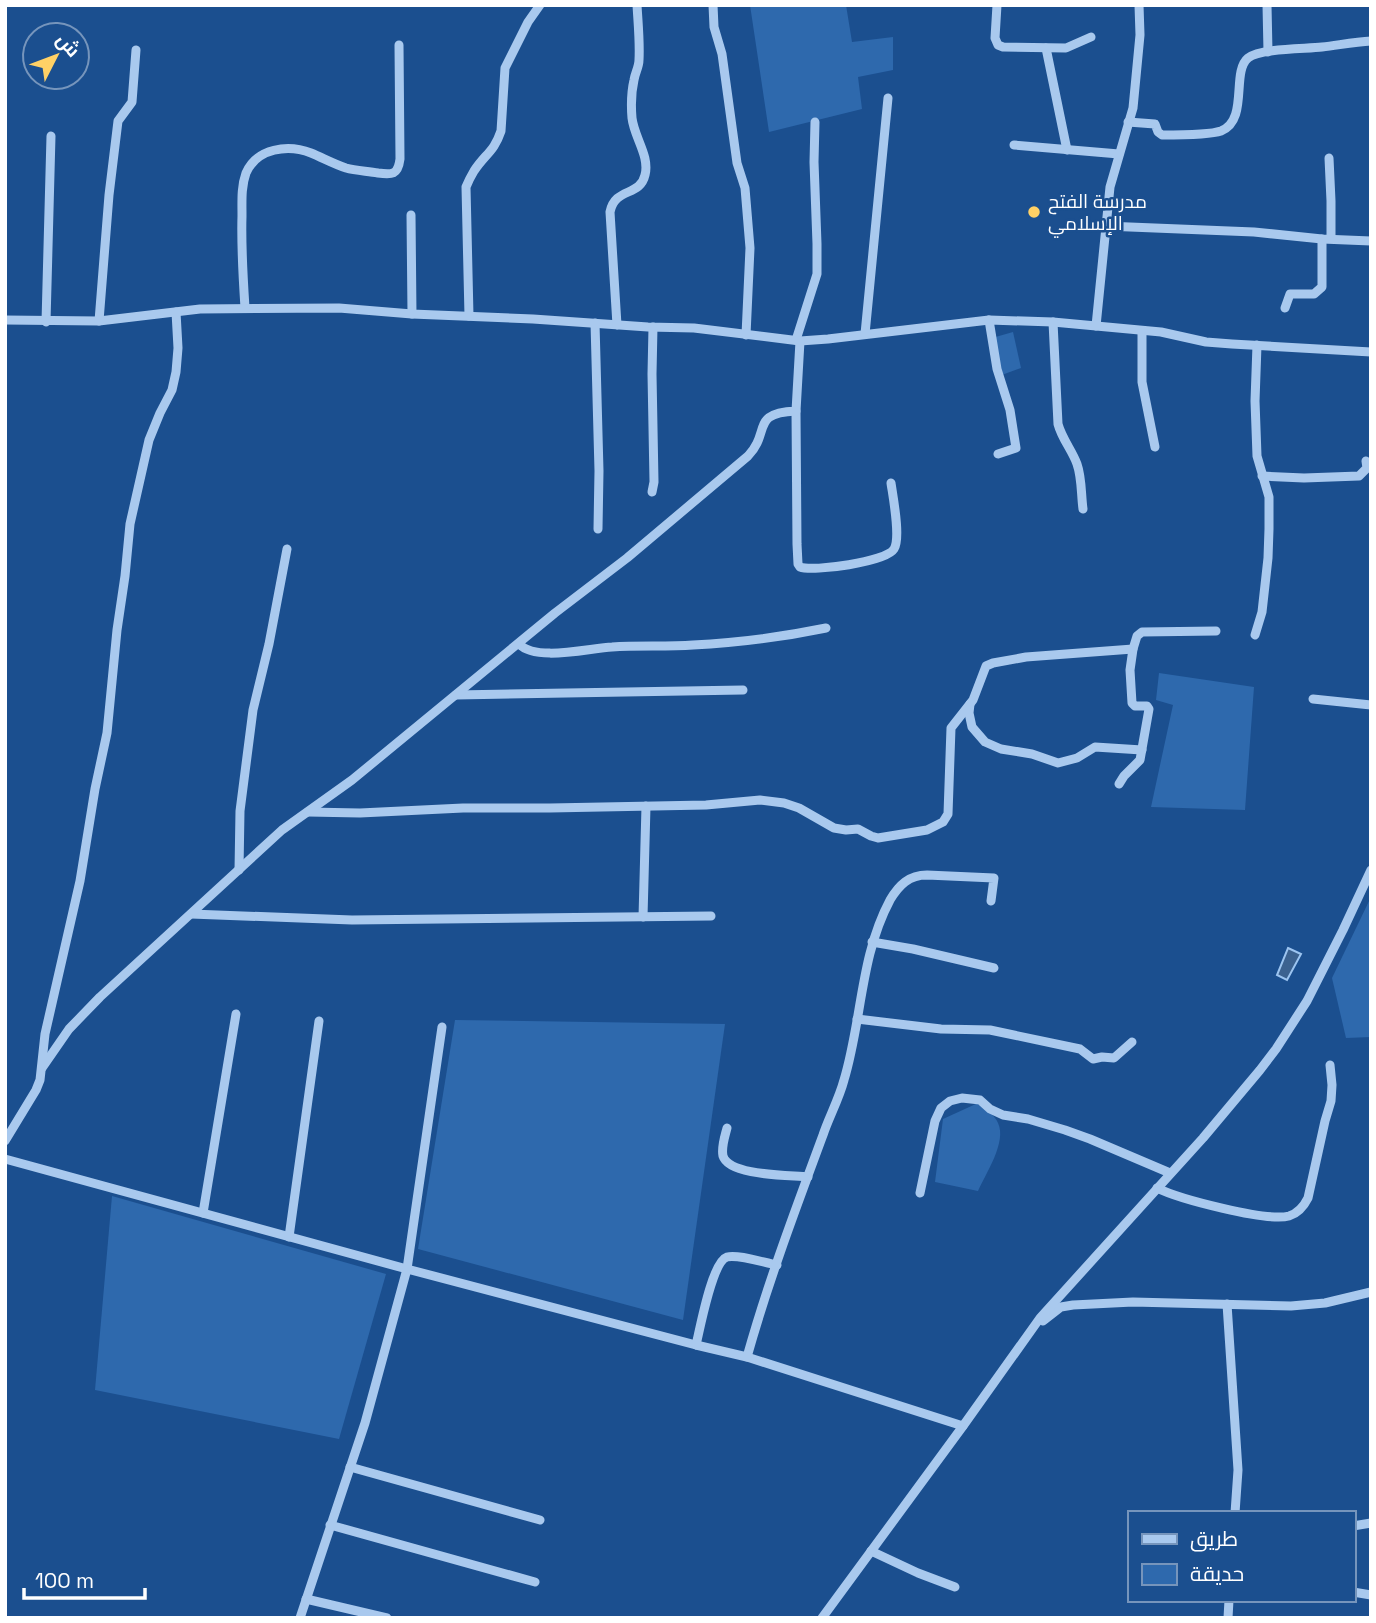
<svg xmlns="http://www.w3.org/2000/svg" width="1376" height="1623" font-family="'Space Grotesk',Cairo,sans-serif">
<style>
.green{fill:#2e69ad}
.water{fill:#3c6290;stroke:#9cc4f0;stroke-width:2}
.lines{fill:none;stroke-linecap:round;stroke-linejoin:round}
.minor{stroke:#a9c9ee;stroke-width:9}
.poi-dot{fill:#ffd166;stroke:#1b4f8f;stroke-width:2.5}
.labels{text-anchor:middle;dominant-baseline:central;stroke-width:5;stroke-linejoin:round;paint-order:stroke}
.poi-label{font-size:19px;fill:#fff;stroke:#1b4f8f;text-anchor:start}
</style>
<rect width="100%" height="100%" fill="#1b4f8f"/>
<g class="green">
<polygon points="750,5 846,5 852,42 893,37 893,70 858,77 862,109 769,132"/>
<polygon points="1013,332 1021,368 999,376 992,338"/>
<polygon points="1159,673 1254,687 1245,810 1151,807 1173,705 1156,700"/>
<polygon points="1371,897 1371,1037 1346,1038 1332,978"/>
<polygon points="455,1020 725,1024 683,1320 418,1249"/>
<path d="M978 1103C984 1108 995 1115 998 1123 1007 1142 986 1173 978 1191L935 1182 943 1119Z"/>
<polygon points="112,1196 386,1274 339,1439 95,1390"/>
</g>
<polygon class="water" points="1288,948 1301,954 1287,980 1277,975"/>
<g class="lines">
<g class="minor">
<polyline points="713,5 714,27 722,54 737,163 745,188 750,248 746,335"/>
<polyline points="997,5 995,38 998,45 1003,47 1066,48 1091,37"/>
<polyline points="1267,5 1268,52"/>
<polyline points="1046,48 1067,150"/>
<path d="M1128 122 1155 124 1158 132 1162 135C1175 135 1210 135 1221 131 1249 120 1231 72 1248 58 1261 48 1305 49 1322 47 1339 45 1354 42 1371 41"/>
<polyline points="1014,145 1119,154"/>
<polyline points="1329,158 1331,201 1331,238"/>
<polyline points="411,215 412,314"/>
<polyline points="1105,226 1254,232 1322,239 1371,241"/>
<path d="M245 308C243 277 241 247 242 216 242 201 241 187 246 173 257 148 288 144 311 153 323 158 334 164 346 168 356 171 368 171 378 173 392 175 398 175 400 159L399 45"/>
<polyline points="1285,308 1290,294 1314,294 1322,287 1322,239"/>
<path d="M469 316 466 187C468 182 471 176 474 171 485 154 494 152 501 131L505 68 528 22 540 5"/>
<polyline points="5,320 99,321 200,309 339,308 412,314 533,319 648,327 694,328 800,341 828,339 989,320 1053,322 1161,332 1206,342 1232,344 1371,352"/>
<polyline points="989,320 997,369 1010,410 1016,448 998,454"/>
<polyline points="99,321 109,195 118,121 132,102 136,50"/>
<polyline points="46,322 51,136"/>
<path d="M1053 322 1058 424C1062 439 1072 450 1077 464 1082 478 1081 495 1083 509"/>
<polyline points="595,323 599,471 598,529"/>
<path d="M617 325 610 212C615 187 640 197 645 175 650 156 634 137 632 118 631 106 631 93 634 80 635 73 639 67 639 60 640 42 638 23 637 5"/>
<polyline points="1096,326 1110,187 1133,108 1140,35 1139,5"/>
<polyline points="1142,331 1142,382 1155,447"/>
<polyline points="865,334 888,98"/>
<polyline points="796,340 817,274 817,244 814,162 815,122"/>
<path d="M796 411 797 544 798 564 800 567C813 572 886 562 894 549 901 538 893 497 891 483"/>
<polyline points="1262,476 1304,478 1359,476 1367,468 1366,461"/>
<polyline points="652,492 654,482 652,374 653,327"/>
<polyline points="1255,635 1262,612 1268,558 1269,529 1269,497 1257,456 1255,401 1257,345"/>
<path d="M519 644C536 662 589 648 612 647 639 645 666 647 693 645 737 643 782 637 826 628"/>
<polyline points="456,695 743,690"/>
<polyline points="1313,699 1371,705"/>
<polyline points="970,704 969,713 972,727 985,742 1001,749 1032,754 1058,763 1077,758 1095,747 1142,750"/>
<polyline points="1119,784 1124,776 1140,760 1149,709 1147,706 1135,706 1132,703 1130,670 1133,649"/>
<polyline points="308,812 360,813 463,808 550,808 706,805 760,800 784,803 799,808 834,828 846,830 858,829 871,836 878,838 927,830 943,822 948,814 951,728 973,700 986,666 993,663 1026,657 1133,649 1137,636 1142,632 1216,631"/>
<polyline points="239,870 240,811 253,710 269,644 287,549"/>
<polyline points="191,914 352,920 711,916"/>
<polyline points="643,917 646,806"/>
<polyline points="872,942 913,949 994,968"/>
<polyline points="857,1019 941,1029 990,1030 1080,1049 1093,1059 1102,1057 1114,1058 1132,1042"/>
<path d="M42 1068 69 1029 100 997 282 830 352 780 555 613 627 558 748 456C771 432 750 413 796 411L800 341"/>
<path d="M727 1128C725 1136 721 1147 723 1156 729 1176 789 1175 808 1177"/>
<polyline points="5,1141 36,1090 40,1080 45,1034 80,881 95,789 107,733 117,630 125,576 130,524 149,440 160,413 172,390 176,372 178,348 176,312"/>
<polyline points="5,1159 407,1269 696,1345 747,1357 963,1426"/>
<path d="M1157 1188C1179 1199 1267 1222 1289 1216 1299 1213 1304 1206 1308 1198L1325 1121 1331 1101 1332 1085 1330 1065"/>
<polyline points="920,1193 935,1121 941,1108 950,1101 962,1098 980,1100 990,1109 1003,1115 1028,1119 1065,1130 1090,1139 1170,1173"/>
<polyline points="203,1213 236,1014"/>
<polyline points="289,1237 319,1021"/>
<polyline points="1227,1304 1238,1470 1235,1513"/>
<polyline points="1043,1321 1061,1307 1073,1305 1133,1302 1291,1306 1325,1303 1371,1292"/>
<path d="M696 1345C700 1329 712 1262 727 1257 738 1254 765 1263 777 1265"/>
<path d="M747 1357C768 1282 796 1208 823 1135 829 1117 839 1099 844 1080 862 1021 860 956 890 900 899 885 909 875 927 875L994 878 991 901"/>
<polyline points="350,1467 540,1520"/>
<polyline points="330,1525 535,1582"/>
<polyline points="1353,1526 1371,1523"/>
<polyline points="871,1551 918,1573 955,1587"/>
<polyline points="1353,1592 1371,1595"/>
<polyline points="306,1599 387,1618"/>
<polyline points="300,1618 365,1423 407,1269 442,1027"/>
<polyline points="822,1618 963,1426 1040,1318 1203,1138 1260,1070 1276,1049 1307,1001 1343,930 1371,870"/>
<polyline points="1228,1618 1229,1600"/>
</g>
</g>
<circle class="poi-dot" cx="1034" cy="212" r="7"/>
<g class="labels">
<g class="poi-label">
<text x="1048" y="201">مدرسة الفتح<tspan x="1048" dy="22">الإسلامي</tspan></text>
</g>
</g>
<rect width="1376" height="1623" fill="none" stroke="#ffffff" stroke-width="14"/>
<rect x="1128" y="1511" width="228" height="91" fill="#1b4f8f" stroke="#7695bc" stroke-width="2"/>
<rect x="1142" y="1534" width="35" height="10" fill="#a9c9ee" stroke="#7695bc" stroke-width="2"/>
<text x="1190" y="1546" font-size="21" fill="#ffffff">طريق</text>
<rect x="1142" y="1564" width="35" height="21" fill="#2e69ad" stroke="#7695bc" stroke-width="2"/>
<text x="1190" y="1581" font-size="21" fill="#ffffff">حديقة</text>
<g transform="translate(56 56) rotate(48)"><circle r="33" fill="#1b4f8f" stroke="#7695bc" stroke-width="2"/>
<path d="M0-5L12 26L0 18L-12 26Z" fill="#ffd166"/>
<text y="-10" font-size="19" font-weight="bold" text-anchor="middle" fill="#ffffff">ش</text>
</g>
<path d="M24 1588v10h121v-10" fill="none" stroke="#ffffff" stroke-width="3.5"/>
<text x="35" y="1588" font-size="21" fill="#ffffff" stroke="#1b4f8f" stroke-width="5" paint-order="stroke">100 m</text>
</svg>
